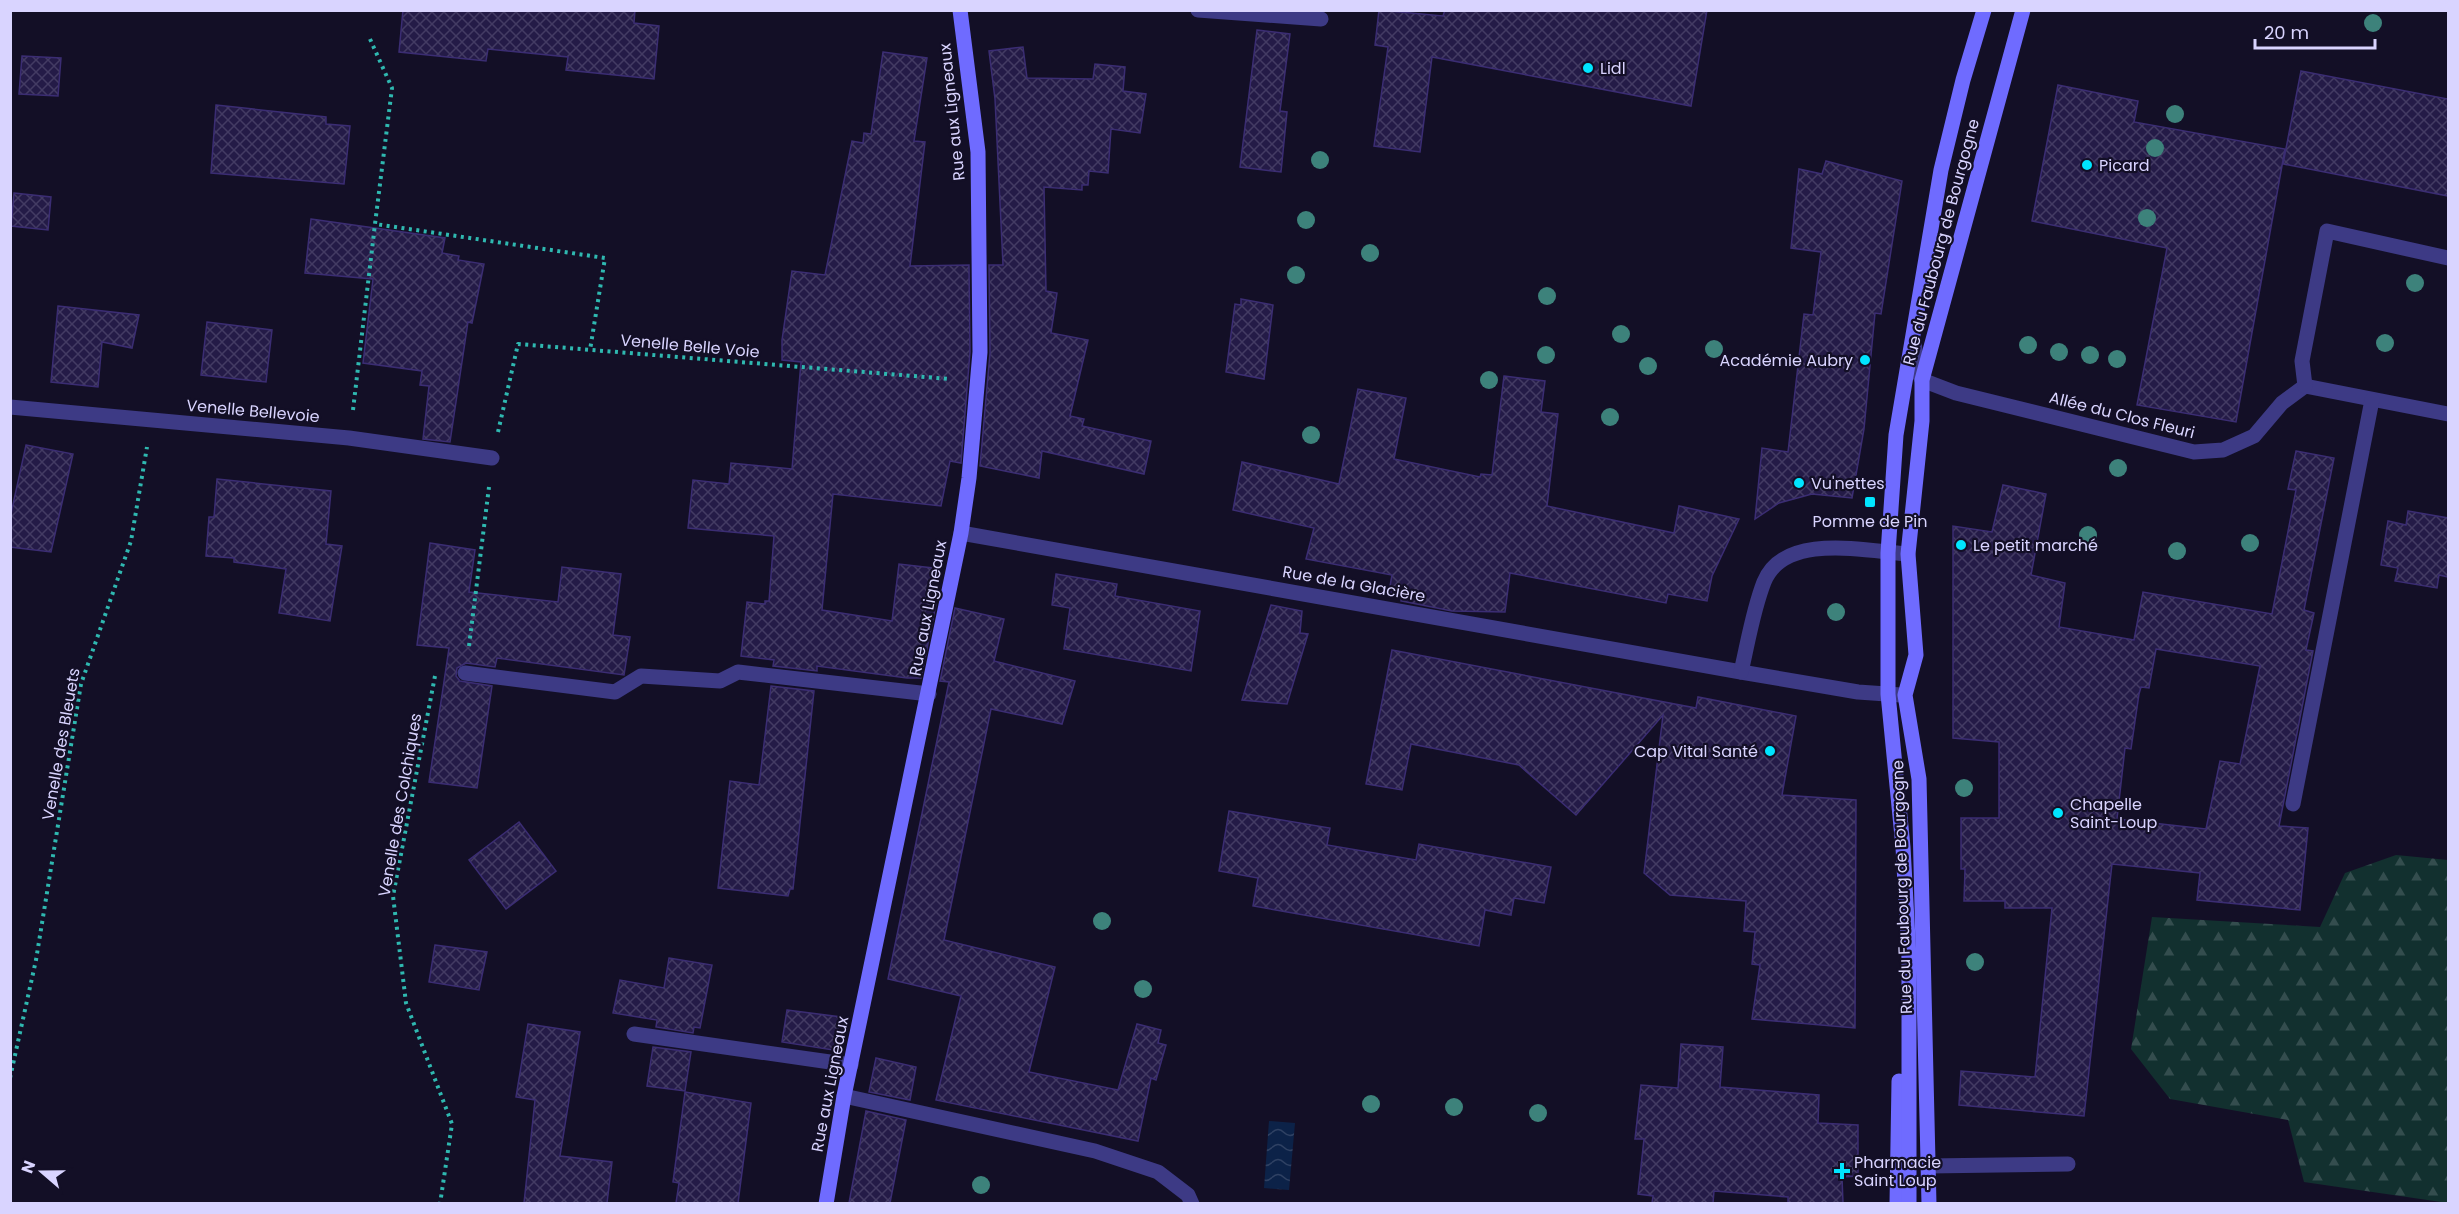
<svg xmlns="http://www.w3.org/2000/svg" width="2459" height="1214" font-family="Poppins,sans-serif">
<style>
.forest{fill:url(#forest-firs)}
.water{fill:url(#water-waves)}
.building{fill:url(#building-cross-hatch);stroke:#3b2d73;stroke-width:1.5;fill-rule:evenodd}
.lines{fill:none;stroke-linecap:round;stroke-linejoin:round}
.path{stroke:#2fb8b0;stroke-width:4;stroke-dasharray:3 4.5;stroke-linecap:butt}
.lane{stroke:#3d3a85;stroke-width:15}
.street{stroke:#3d3a85;stroke-width:15}
.secondary{stroke:#6f6bff;stroke-width:15}
.tree{fill:#3d827b}
.poi-dot{fill:#00e5ff;stroke:#130f26;stroke-width:2}
.labels{text-anchor:middle;dominant-baseline:central;stroke-width:4.5;stroke-linejoin:round;paint-order:stroke}
.poi-label{font-size:16px;fill:#d9d4ff;stroke:#130f26;text-anchor:start}
.street-label{font-size:16px;fill:#d9d4ff;stroke:#130f26}
</style>
<defs>
<pattern id="forest-firs" width="22" height="20" patternUnits="userSpaceOnUse" patternTransform="scale(1.5)"><rect width="22" height="20" fill="#12302f"/><path d="M5 1l3.5 6h-7zM16 11l3.5 6h-7z" fill="#344d4e"/></pattern>
<pattern id="water-waves" width="16" height="10" patternUnits="userSpaceOnUse" patternTransform="scale(1.5)"><rect width="16" height="10" fill="#0c2248"/><path d="M0 5q4-4 8 0t8 0" fill="none" stroke="#2f4163"/></pattern>
<pattern id="building-cross-hatch" width="8" height="8" patternUnits="userSpaceOnUse" patternTransform="scale(1.5)"><rect width="8" height="8" fill="#241b47"/><path d="M0 0l8 8M0 8l8-8" fill="none" stroke="#433b63"/></pattern>
</defs>
<rect width="100%" height="100%" fill="#130f26"/>
<polygon class="forest" points="2396,855 2448,860 2448,1203 2304,1182 2288,1120 2170,1099 2131,1049 2152,917 2320,927 2345,873"/>
<polygon class="water" points="1269,1121 1295,1123 1289,1190 1264,1188"/>
<g class="building">
<polygon points="403,10 635,10 634,23 659,26 654,79 566,70 568,57 488,49 486,61 399,52"/>
<polygon points="1379,10 1443,16 1445,10 1707,10 1691,106 1432,57 1420,152 1374,146 1388,47 1375,45"/>
<polygon points="1257,30 1290,34 1280,111 1287,112 1281,172 1240,167"/>
<polygon points="1023,47 1027,78 1093,79 1095,64 1125,67 1123,91 1146,94 1140,133 1111,129 1108,173 1089,171 1088,185 1082,185 1082,190 1044,187 1046,291 1057,293 1051,333 1088,340 1070,416 1084,419 1082,426 1151,441 1144,474 1042,451 1039,478 980,466 990,353 989,265 1003,265 995,99 989,51"/>
<polygon points="883,52 927,58 914,141 925,142 910,266 969,265 970,352 961,463 950,461 941,506 833,494 822,610 892,621 899,564 933,568 925,601 936,604 921,678 907,678 817,666 817,671 773,666 774,660 741,656 747,602 765,604 765,601 769,601 774,536 688,528 693,480 729,484 731,463 792,469 801,362 782,360 782,340 792,271 825,275 852,141 863,143 864,133 871,134"/>
<polygon points="22,56 61,58 58,96 19,94"/>
<polygon points="2301,71 2448,99 2448,196 2283,164"/>
<polygon points="2058,85 2138,101 2134,122 2285,149 2236,422 2137,405 2167,248 2032,221"/>
<polygon points="216,105 326,117 326,124 350,126 344,184 211,173"/>
<polygon points="1826,161 1902,181 1881,314 1875,313 1864,429 1852,498 1812,494 1779,503 1755,519 1762,448 1788,452 1804,314 1813,315 1821,252 1791,248 1799,169 1822,174"/>
<polygon points="14,193 51,197 48,230 11,226"/>
<polygon points="311,219 445,238 442,253 459,256 458,260 484,264 472,323 468,322 450,442 423,439 429,386 420,385 422,371 363,363 373,279 305,273"/>
<polygon points="1241,299 1273,305 1264,379 1226,372 1235,304 1241,305"/>
<polygon points="58,306 139,315 132,348 102,342 98,387 51,382"/>
<polygon points="207,322 272,330 266,382 201,375"/>
<polygon points="1504,376 1545,381 1541,412 1558,414 1547,506 1674,533 1679,506 1739,519 1712,576 1707,601 1668,594 1666,603 1510,573 1505,612 1452,611 1401,601 1402,594 1389,592 1392,575 1306,559 1314,528 1233,510 1242,462 1339,484 1358,389 1406,398 1394,459 1480,477 1481,474 1492,475"/>
<polygon points="26,445 73,454 51,552 10,547 10,518"/>
<path d="M2296 451 2334 458 2304 610 2314 613 2306 650 2313 651 2279 826 2308 828 2300 910 2197 900 2200 873 2112 864 2084 1116 1959 1105 1961 1071 2035 1077 2052 908H2005V901H1964L1965 869H1961V818H1999V742L1953 738V526L1992 532 2003 485 2046 494 2031 575 2065 583 2059 627 2134 640 2143 592 2272 614 2296 490 2288 489ZM2156 649 2260 666 2240 764 2220 761 2206 829 2117 819 2125 748 2131 749 2139 694 2141 687 2149 688Z"/>
<polygon points="217,479 331,491 326,544 342,546 330,621 279,613 286,569 234,562 234,558 206,556 209,517 214,517"/>
<polygon points="2408,511 2448,518 2448,577 2439,575 2437,588 2395,581 2398,568 2381,565 2388,521 2406,525"/>
<polygon points="430,543 475,550 469,592 558,602 562,567 621,574 613,635 630,637 624,675 497,658 495,667 466,663 457,668 456,676 460,681 492,686 477,788 429,782 449,648 417,645"/>
<polygon points="1056,574 1117,584 1115,596 1200,611 1191,671 1064,649 1070,608 1052,605"/>
<polygon points="1271,605 1302,611 1300,633 1308,634 1287,704 1242,700"/>
<polygon points="955,608 1004,619 994,661 1075,681 1062,724 991,709 944,940 1055,967 1029,1072 1118,1090 1137,1024 1161,1030 1158,1043 1166,1045 1156,1080 1151,1078 1138,1141 936,1100 961,996 888,979 949,682 940,681"/>
<polygon points="1392,650 1696,708 1698,697 1796,716 1782,795 1856,800 1855,1028 1752,1019 1760,965 1752,964 1755,932 1744,931 1746,901 1670,895 1644,873 1663,715 1576,815 1519,765 1411,744 1402,790 1366,784"/>
<polygon points="771,686 814,691 793,889 790,889 788,896 718,888 730,781 759,785"/>
<polygon points="1229,811 1330,828 1327,845 1416,860 1419,844 1551,867 1544,903 1514,898 1511,915 1485,910 1479,946 1253,906 1258,878 1219,871"/>
<polygon points="519,822 556,871 506,909 469,860"/>
<polygon points="435,945 487,952 479,990 429,982"/>
<polygon points="669,958 712,965 700,1028 694,1027 693,1033 656,1027 657,1020 613,1013 620,980 664,988"/>
<polygon points="787,1010 841,1017 833,1050 782,1042"/>
<polygon points="528,1024 580,1032 560,1156 612,1162 607,1203 524,1203 535,1100 516,1097"/>
<polygon points="1681,1044 1723,1047 1720,1087 1819,1095 1818,1123 1858,1125 1858,1176 1842,1177 1843,1203 1788,1203 1788,1197 1714,1191 1713,1203 1652,1203 1653,1196 1638,1194 1644,1139 1635,1139 1641,1085 1678,1088"/>
<polygon points="653,1047 691,1052 685,1091 647,1086"/>
<polygon points="876,1058 916,1067 910,1100 869,1092"/>
<polygon points="685,1092 751,1103 738,1203 676,1203 679,1183 673,1182"/>
<polygon points="866,1111 906,1120 890,1203 849,1203"/>
</g>
<g class="lines">
<g class="path">
<polyline points="370,39 392,88 375,224 605,258 590,350"/>
<polyline points="353,410 375,224"/>
<polyline points="498,432 518,344 950,379"/>
<polyline points="469,646 489,487"/>
<polyline points="435,676 393,896 406,1003 452,1124 440,1204"/>
<polyline points="10,1078 36,960 81,684 131,541 147,447"/>
</g>
<g class="lane">
<polyline points="1198,10 1321,19"/>
<polyline points="1914,341 1917,370 1922,380 1956,393 2194,452 2223,450 2254,436 2282,403 2305,386 2448,414"/>
<polyline points="2305,386 2302,361 2327,231 2448,258"/>
<polyline points="10,407 349,438 492,458"/>
<polyline points="465,673 615,692 641,676 720,681 738,672 929,694"/>
<polyline points="2293,804 2372,400"/>
<polyline points="634,1034 851,1065"/>
<polyline points="844,1096 1095,1151 1158,1172 1188,1195 1192,1204"/>
<polyline points="1929,1166 2068,1164"/>
</g>
<g class="street">
<polyline points="961,533 1741,672 1858,692 1901,695"/>
<path d="M1741 672C1748 642 1753 610 1764 582 1784 532 1866 551 1908 554"/>
</g>
<g class="secondary">
<polyline points="826,1204 844,1096 961,533 969,478 980,352 978,152 960,10"/>
<polyline points="1897,1204 1899,1081"/>
<polyline points="1909,1204 1909,958 1903,847 1888,694 1888,553 1896,435 1941,170 1963,80 1984,10"/>
<polyline points="1929,1204 1919,779 1905,695 1916,655 1908,554 1922,421 1922,380 2023,10"/>
</g>
</g>
<g class="tree">
<circle cx="2373" cy="23" r="9"/>
<circle cx="2175" cy="114" r="9"/>
<circle cx="2155" cy="148" r="9"/>
<circle cx="1320" cy="160" r="9"/>
<circle cx="2147" cy="218" r="9"/>
<circle cx="1306" cy="220" r="9"/>
<circle cx="1370" cy="253" r="9"/>
<circle cx="1296" cy="275" r="9"/>
<circle cx="2415" cy="283" r="9"/>
<circle cx="1547" cy="296" r="9"/>
<circle cx="1621" cy="334" r="9"/>
<circle cx="2385" cy="343" r="9"/>
<circle cx="2028" cy="345" r="9"/>
<circle cx="1714" cy="349" r="9"/>
<circle cx="2059" cy="352" r="9"/>
<circle cx="1546" cy="355" r="9"/>
<circle cx="2090" cy="355" r="9"/>
<circle cx="2117" cy="359" r="9"/>
<circle cx="1648" cy="366" r="9"/>
<circle cx="1489" cy="380" r="9"/>
<circle cx="1610" cy="417" r="9"/>
<circle cx="1311" cy="435" r="9"/>
<circle cx="2118" cy="468" r="9"/>
<circle cx="2088" cy="535" r="9"/>
<circle cx="2250" cy="543" r="9"/>
<circle cx="2177" cy="551" r="9"/>
<circle cx="1836" cy="612" r="9"/>
<circle cx="1964" cy="788" r="9"/>
<circle cx="1102" cy="921" r="9"/>
<circle cx="1975" cy="962" r="9"/>
<circle cx="1143" cy="989" r="9"/>
<circle cx="1371" cy="1104" r="9"/>
<circle cx="1454" cy="1107" r="9"/>
<circle cx="1538" cy="1113" r="9"/>
<circle cx="981" cy="1185" r="9"/>
</g>
<g class="poi-dot">
<circle cx="1588" cy="68" r="6"/>
<circle cx="2087" cy="165" r="6"/>
<circle cx="1865" cy="360" r="6"/>
<circle cx="1799" cy="483" r="6"/>
<rect x="1864" y="496" width="12" height="12" rx="3"/>
<circle cx="1961" cy="545" r="6"/>
<circle cx="1770" cy="751" r="6"/>
<circle cx="2058" cy="813" r="6"/>
<path d="M1839 1162h6v6h6v6h-6v6h-6v-6h-6v-6h6z"/>
</g>
<g class="labels">
<g class="poi-label">
<text x="1600" y="68">Lidl</text>
<text x="2099" y="165">Picard</text>
<text x="1853" y="360" text-anchor="end">Académie Aubry</text>
<text x="1811" y="483">Vu'nettes</text>
<text x="1870" y="521" text-anchor="middle">Pomme de Pin</text>
<text x="1973" y="545">Le petit marché</text>
<text x="1758" y="751" text-anchor="end">Cap Vital Santé</text>
<text x="2070" y="804">Chapelle<tspan x="2070" dy="18">Saint-Loup</tspan></text>
<text x="1854" y="1162">Pharmacie<tspan x="1854" dy="18">Saint Loup</tspan></text>
</g>
<g class="street-label">
<text transform="translate(952 112) rotate(-96)">Rue aux Ligneaux</text>
<text transform="translate(1941 242) rotate(-75)">Rue du Faubourg de Bourgogne</text>
<text transform="translate(690 346) rotate(5)">Venelle Belle Voie</text>
<text transform="translate(253 411) rotate(5)">Venelle Bellevoie</text>
<text transform="translate(2122 415) rotate(14)">Allée du Clos Fleuri</text>
<text transform="translate(1354 584) rotate(10)">Rue de la Glacière</text>
<text transform="translate(928 608) rotate(-79)">Rue aux Ligneaux</text>
<text transform="translate(61 744) rotate(-80)">Venelle des Bleuets</text>
<text transform="translate(400 805) rotate(-80)">Venelle des Colchiques</text>
<text transform="translate(1902 887) rotate(-92)">Rue du Faubourg de Bourgogne</text>
<text transform="translate(830 1084) rotate(-79)">Rue aux Ligneaux</text>
</g>
</g>
<rect width="2459" height="1214" fill="none" stroke="#d9d4ff" stroke-width="24"/>
<g transform="translate(42 1172) rotate(290)" stroke="#130f26" stroke-width="4.5" paint-order="stroke">
<path d="M0-4.5L10 22L0 15L-10 22Z" fill="#d9d4ff"/>
<text y="-9" font-size="16" font-weight="bold" text-anchor="middle" fill="#d9d4ff">N</text>
</g>
<path d="M2255 39v9h120v-9" fill="none" stroke="#d9d4ff" stroke-width="3"/>
<text x="2264" y="39" font-size="18" fill="#d9d4ff" stroke="#130f26" stroke-width="4.5" paint-order="stroke">20 m</text>
</svg>
